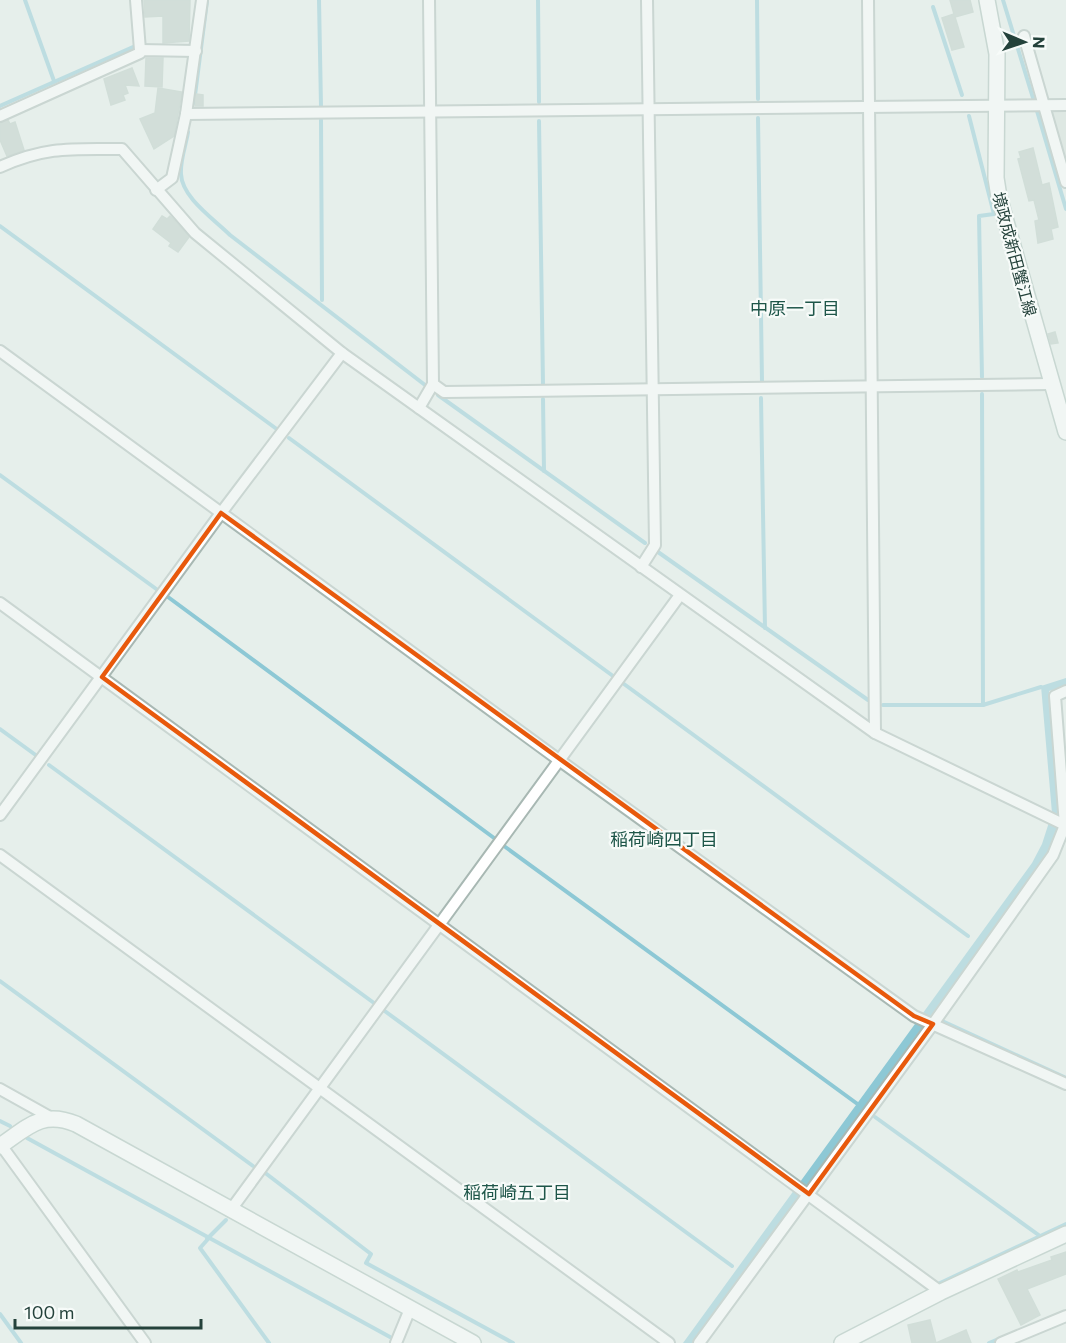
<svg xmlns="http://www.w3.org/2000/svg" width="1066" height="1343" font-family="Commissioner,'Noto Sans JP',sans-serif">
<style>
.built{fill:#d4dfda}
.water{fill:#8dc8d5}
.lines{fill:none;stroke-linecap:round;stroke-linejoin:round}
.stream{stroke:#8dc8d5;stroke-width:4}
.building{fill:#bbcac4;stroke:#b8c9c2;stroke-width:1.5}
.street-casing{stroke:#a8b8b3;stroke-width:14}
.secondary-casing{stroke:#a4bbb3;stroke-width:18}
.street{stroke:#fff;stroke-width:10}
.secondary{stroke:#fff;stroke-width:15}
.marked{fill:none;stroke:#e8590c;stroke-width:4.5;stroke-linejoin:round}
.labels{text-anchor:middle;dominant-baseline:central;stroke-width:4.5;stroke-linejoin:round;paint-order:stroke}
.street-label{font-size:16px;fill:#24423b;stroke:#f7fbf9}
.neighbourhood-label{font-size:18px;fill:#1e5649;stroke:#f7fbf9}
</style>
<rect width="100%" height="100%" fill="#e6efeb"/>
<polygon class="built" points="1050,111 1066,111 1066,166"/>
<polygon class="water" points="1066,678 1066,686 1049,691 1060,818 1057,834 1038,869 692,1343 683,1343 1032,863 1042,844 1052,813 1041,686"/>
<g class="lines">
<g class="stream">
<polyline points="25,0 54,81"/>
<polyline points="319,0 321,106"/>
<polyline points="538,0 539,102"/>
<polyline points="757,0 758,99"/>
<polyline points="1003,0 1033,98"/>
<polyline points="933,7 962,95"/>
<polyline points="194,103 207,1"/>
<polyline points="0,106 133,47"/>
<polyline points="1037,111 1066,209"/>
<polyline points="969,116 994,214 979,216 982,377"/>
<polyline points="758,118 762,381"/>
<polyline points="321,120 322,300"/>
<polyline points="539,121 543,384"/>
<path d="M188 132C186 145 180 160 181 174 182 198 214 219 230 235L425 385"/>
<polyline points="0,226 278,430"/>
<polyline points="982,394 983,705"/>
<polyline points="438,395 645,543"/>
<polyline points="761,398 765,628"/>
<polyline points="543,399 544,471"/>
<polyline points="289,438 613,676"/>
<polyline points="0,475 159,591"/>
<polyline points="658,552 868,700"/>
<polyline points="168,597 494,838"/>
<polyline points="624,684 968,936"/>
<polyline points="883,705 983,705 1041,687"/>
<polyline points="0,729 37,756"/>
<polyline points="49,765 374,1003"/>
<polyline points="504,846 863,1108"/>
<polyline points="0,981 253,1166"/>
<polyline points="382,1009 732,1266"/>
<polyline points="940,1020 1066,1078"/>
<polyline points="875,1117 1040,1236"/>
<polyline points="0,1121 10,1126"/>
<polyline points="27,1138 390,1337"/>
<polyline points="264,1172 371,1254 366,1263 513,1343"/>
<polyline points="207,1239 226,1220"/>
<polyline points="208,1239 200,1248 269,1343"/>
<polyline points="938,1284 1066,1224"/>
<polyline points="0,1314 21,1343"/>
<polyline points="989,1343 1001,1338"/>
</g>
</g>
<g class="building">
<polygon points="144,0 190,0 189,41 163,43 163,16 145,17"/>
<polygon points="950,0 970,0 973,12 955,17 964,47 952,50 942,18 954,14"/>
<polygon points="146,58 163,58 162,87 145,86"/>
<polygon points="132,68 139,86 125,85 128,93 123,95 125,100 111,105 104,79"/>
<polygon points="158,88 182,92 174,136 154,149 140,119 155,113"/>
<polygon points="196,94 203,95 203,106 195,106"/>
<polygon points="8,120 10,124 15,122 24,150 7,156 0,140 0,123"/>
<polygon points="1033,148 1042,185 1049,183 1058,227 1051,229 1053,239 1038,243 1035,221 1039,220 1034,200 1029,201 1018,159 1021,158 1019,152"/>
<polygon points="162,216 167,219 170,216 172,218 189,237 178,252 169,246 171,243 153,229"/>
<polygon points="1055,332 1058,343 1051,344 1048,334"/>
<polygon points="1066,1252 1066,1274 1027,1289 1040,1315 1021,1325 998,1279 1017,1270 1018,1272 1052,1260 1051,1257"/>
<polygon points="930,1320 936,1343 912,1343 908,1325"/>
<polygon points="966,1330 971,1343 936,1343"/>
</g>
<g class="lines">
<g class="street-casing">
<g id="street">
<polyline points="136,0 140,50"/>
<polyline points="868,0 875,733"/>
<polyline points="1024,36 1066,182"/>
<polyline points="186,114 1066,105"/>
<polyline points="0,116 140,53 140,50 196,51"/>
<path d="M0 167C46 146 73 149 122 149L195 233 342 353 419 408 875 733 1065 825"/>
<polyline points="156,190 172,178 186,114 202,0"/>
<polyline points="0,351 559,760 914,1016 1066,1084"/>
<polyline points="433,384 444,392 1050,384"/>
<polyline points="419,408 433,384 429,0"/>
<polyline points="641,567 655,545 647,0"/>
<polyline points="0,603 941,1292"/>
<polyline points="0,815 221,513 342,353"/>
<polyline points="0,855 669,1343"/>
<polyline points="0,1089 50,1117"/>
<polyline points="1,1145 145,1343"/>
<polyline points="230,1211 680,595"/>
<polyline points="396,1343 410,1309"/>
<polyline points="699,1343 933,1024 1053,855 1065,825 1055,696 1066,691"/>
<polyline points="1001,1343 1066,1316"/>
</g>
</g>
<g class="secondary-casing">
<g id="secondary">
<polyline points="987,0 997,54 996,178 999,197 1066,432"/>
<path d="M0 1146C28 1127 42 1110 76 1124L473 1343"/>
<polyline points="842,1343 941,1292 1066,1234"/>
</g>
</g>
<use href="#street" class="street"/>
<use href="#secondary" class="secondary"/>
</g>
<path d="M0 0H1066V1343H0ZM221 513 914 1016 933 1024 809 1194 102 677Z" fill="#e6efeb" fill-opacity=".55" fill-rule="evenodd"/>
<path class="marked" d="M221 513 914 1016 933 1024 809 1194 102 677Z"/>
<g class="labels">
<g class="street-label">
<text transform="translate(1015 254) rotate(75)">境政成新田蟹江線</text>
</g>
<g class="neighbourhood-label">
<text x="795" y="308">中原一丁目</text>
<text x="664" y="839">稲荷崎四丁目</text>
<text x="517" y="1192">稲荷崎五丁目</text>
</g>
</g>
<g transform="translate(1024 42) rotate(92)" stroke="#f7fbf9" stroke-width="4.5" paint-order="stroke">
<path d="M0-4.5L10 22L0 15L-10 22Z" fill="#24423b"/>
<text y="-9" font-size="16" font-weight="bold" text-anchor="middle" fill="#24423b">N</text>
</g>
<path d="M15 1319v9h186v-9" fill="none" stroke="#24423b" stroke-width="3"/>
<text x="24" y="1319" font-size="18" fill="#24423b" stroke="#f7fbf9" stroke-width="4.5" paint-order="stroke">100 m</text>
</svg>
